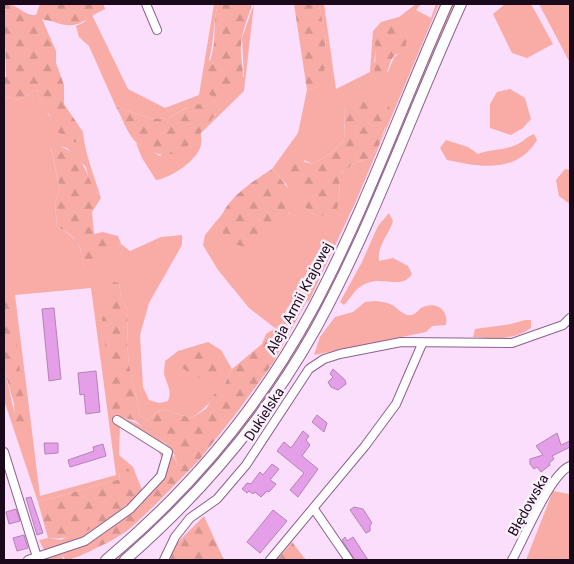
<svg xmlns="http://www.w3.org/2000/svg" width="574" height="564" font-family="Roboto,sans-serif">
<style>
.green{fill:#f8aca5;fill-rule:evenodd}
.forest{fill:url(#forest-firs)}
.building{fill:#e59fe9;stroke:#b283b4}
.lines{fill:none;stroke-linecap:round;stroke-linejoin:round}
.minor-casing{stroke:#8d6190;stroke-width:10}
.major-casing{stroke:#8d6190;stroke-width:12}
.minor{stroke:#fff;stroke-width:8}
.major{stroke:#fff;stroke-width:10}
.labels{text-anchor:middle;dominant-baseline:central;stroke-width:5;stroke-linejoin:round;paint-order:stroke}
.street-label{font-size:14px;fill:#1a091b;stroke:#fbf1fc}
</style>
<defs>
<pattern id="forest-firs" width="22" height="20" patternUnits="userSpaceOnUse" patternTransform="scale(1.25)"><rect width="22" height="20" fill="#f8aca5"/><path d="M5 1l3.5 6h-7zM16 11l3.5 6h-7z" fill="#d4938d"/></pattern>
</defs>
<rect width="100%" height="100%" fill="#fbddfc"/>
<g class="green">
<path d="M103 4 105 9 92 15 128 89 165 108 199 95 214 4H218C213 23 214 41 209 60L244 77 242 38 254 4 244 91 201 133C201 137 202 141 201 145 198 160 171 178 156 180L142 158 136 143 160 156 216 114 212 106C192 104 184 107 168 119L149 118 116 107 89 46 79 37 76 26 83 23Z"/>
<path d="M319 4H324L336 89 370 72 373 31 381 22 399 17 416 4H421L416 10 431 18 436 4H439L356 201 310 299 307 304 308 299 304 296C289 297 286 310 282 324L275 328 249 308 218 270 203 245 205 235 223 213 221 227 265 239 290 213 287 185 272 169 298 133 307 90 318 87 326 46ZM376 50 401 52 394 57 388 72 374 62ZM345 105 386 127 378 148 368 159 356 162 340 174 339 201 314 215 305 207 304 160 313 164 330 154 344 140Z"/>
<path d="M451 4H457C422 86 388 169 350 250 334 283 318 316 300 348 251 428 189 499 119 560H111L159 518 285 362Z"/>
<polygon points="505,4 531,4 553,44 527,58 512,53 493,14"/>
<polygon points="539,4 570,4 570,63"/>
<polygon points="510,89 525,98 531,119 523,128 511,135 490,128 490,104 497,92"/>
<path d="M37 90C41 104 43 103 49 115 58 130 58 136 76 143L83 132C84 151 95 178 101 198L90 184 86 167 67 148 50 144 60 190 55 203 57 227C79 239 80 243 84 267L95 270 121 244 130 251 161 237 182 235V245L149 303 140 335 143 387 149 400 159 403 168 401C172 391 168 387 165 377 163 373 165 366 165 361L178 351 208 342 221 350 232 369C223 388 209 407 191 418L161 409 147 421 140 415 129 364 127 344 128 310 121 298 119 283 121 418C142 422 171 443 177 464L149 506 156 504 136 523V515H129L97 538 70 548 65 554V559L62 555 63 560H42L48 558 39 540 48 538 61 540 127 506 118 469 120 479 38 502 4 400V368C11 392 13 417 24 439L6 304 4 298V96L18 100ZM91 288 116 475 40 496 15 295ZM120 427 158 451 162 458C158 470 153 484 142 490L133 467 119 455Z"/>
<path d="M534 134 537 140C517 174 479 167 447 160L440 148 446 140 468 147 478 154C490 149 501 151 513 146 521 144 526 137 534 134Z"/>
<polygon points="565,169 570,170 570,204 559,196 556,180"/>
<path d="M389 213 393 221C389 235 377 245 379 261L393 258 408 266 412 274C400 292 380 272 360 287 354 291 349 300 344 305L340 302 362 262 378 226Z"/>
<path d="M375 301C382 302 388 302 394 306 398 309 402 314 408 315 415 316 416 312 421 308 436 300 449 310 446 325L432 326 426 332 314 355 320 337 335 317 353 312 365 302Z"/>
<path d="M525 320H531V328C513 341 494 338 473 337L475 329 511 324Z"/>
<polygon points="553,491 569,494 570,498 570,560 526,560"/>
</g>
<g class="forest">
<path d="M4 4C19 4 23 16 36 15L40 4H103L105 9C82 19 81 31 54 22 50 20 46 21 42 19L56 51V63L64 85V104L83 132 76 143 66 139 55 129 49 114 42 106 37 90 18 100 4 96V78L6 77Z"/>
<path d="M218 4H252C249 15 244 26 242 37 236 68 257 80 222 102L207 93C203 74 212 61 214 43 215 28 214 18 218 4Z"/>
<path d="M294 4H319C324 32 332 61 318 87L307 90Z"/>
<path d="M389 21 402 22C408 31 410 43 401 52 397 56 399 52 394 56 385 66 394 75 374 77L376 50 374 37Z"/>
<polygon points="355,95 371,101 385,100 391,110 378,148 368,159 356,162 340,174 339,201 335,216 314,215 305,207 303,187 294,181 287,164 291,158 313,164 330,154 344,140 345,105"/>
<path d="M196 104 212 106 216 113C195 141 173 172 137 143 128 136 122 117 116 107L149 118 168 119 180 111Z"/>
<path d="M50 143C92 155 79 170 101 198L92 212 94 234 103 232 118 236 121 244 95 271H86C83 266 83 261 82 256 80 240 71 234 57 227L55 203 60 190Z"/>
<path d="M272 169C293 191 302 206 276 229 270 235 263 243 255 246 247 248 235 246 229 240 200 215 253 181 272 169Z"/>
<polygon points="114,282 119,283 121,298 128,310 127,344 129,364 140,415 147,421 161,409 191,418 206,409 217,390 225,383 232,369 262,344 266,334 282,324 290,302 297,296 304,295 308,299 273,363 238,411 200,459 156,504 149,506 148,500 177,464 174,454 166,444 134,420 121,418 112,411 102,318 108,309 110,285"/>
<polygon points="4,298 13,316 28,433 24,440 15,420 14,404 4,368"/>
<path d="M192 348 214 354 221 368C209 387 194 378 180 366L182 353Z"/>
<path d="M119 464 125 465C133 475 138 483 136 496 115 517 78 542 48 538L38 502 120 479Z"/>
<path d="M129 515H137L136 523C122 537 102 545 84 554 79 557 74 557 69 560L65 559V554L70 548 97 538Z"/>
<polygon points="204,516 224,560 170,560 175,545"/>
<polygon points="292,542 306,560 277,560"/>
</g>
<g class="building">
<polygon points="54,308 61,379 49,381 42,309"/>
<polygon points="333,369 345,380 346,384 338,390 331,387 328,382 333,377 330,374"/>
<polygon points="96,371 100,412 86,414 84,394 80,395 78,373"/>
<polygon points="317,415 327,423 324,432 312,422"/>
<polygon points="303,431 309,436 306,440 310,445 302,456 318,469 298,497 290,490 304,473 277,451 284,442 291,448"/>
<polygon points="557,433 561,445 570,441 570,447 552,456 554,459 549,463 550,465 541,472 537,467 534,469 530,464 530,459 543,455 536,446"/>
<polygon points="44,443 58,443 58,453 45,454"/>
<polygon points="103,444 106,456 70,467 68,460 94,451 93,447"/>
<polygon points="272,464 279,469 270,480 276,484 269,492 267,491 261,497 255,492 253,494 249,491 247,493 242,489 247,483 251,484 260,472 263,475"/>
<polygon points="31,497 43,533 37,535 26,498"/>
<polygon points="354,507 363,509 372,523 370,525 370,531 366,533 350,510"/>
<polygon points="16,509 20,521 9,524 6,512"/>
<polygon points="273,510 287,521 260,553 247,542"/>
<polygon points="24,535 28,548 17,551 13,538"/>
<polygon points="345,537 347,541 353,537 368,560 355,560 342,540"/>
</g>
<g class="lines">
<g class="minor-casing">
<g id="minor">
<polyline points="146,4 157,30"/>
<polyline points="4,452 37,557"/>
<polyline points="314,509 349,560"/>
<polyline points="28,560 85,541 130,509 161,476 168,452 117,420"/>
<polyline points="164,560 175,537 190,518 217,499 246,465 309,369 324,359 340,354 401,342 512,343 563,325 570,318"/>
<polyline points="270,560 365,446 396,404 422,344"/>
<path d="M512 560C524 539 550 474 570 466"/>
</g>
</g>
<g class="major-casing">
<g id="major">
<path d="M106 560C190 490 261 405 313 308 365 210 402 105 447 4"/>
<path d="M125 560C201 494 267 416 316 328 373 224 412 111 461 4"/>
</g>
</g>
<use href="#minor" class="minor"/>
<use href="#major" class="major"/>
</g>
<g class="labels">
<g class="street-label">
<text transform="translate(299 298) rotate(-62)">Aleja Armii Krajowej</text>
<text transform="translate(264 414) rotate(-57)">Dukielska</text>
<text transform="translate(528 505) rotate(-61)">Błędowska</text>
</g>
</g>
<rect width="574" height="564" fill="none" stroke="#1a091b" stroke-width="10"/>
</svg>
